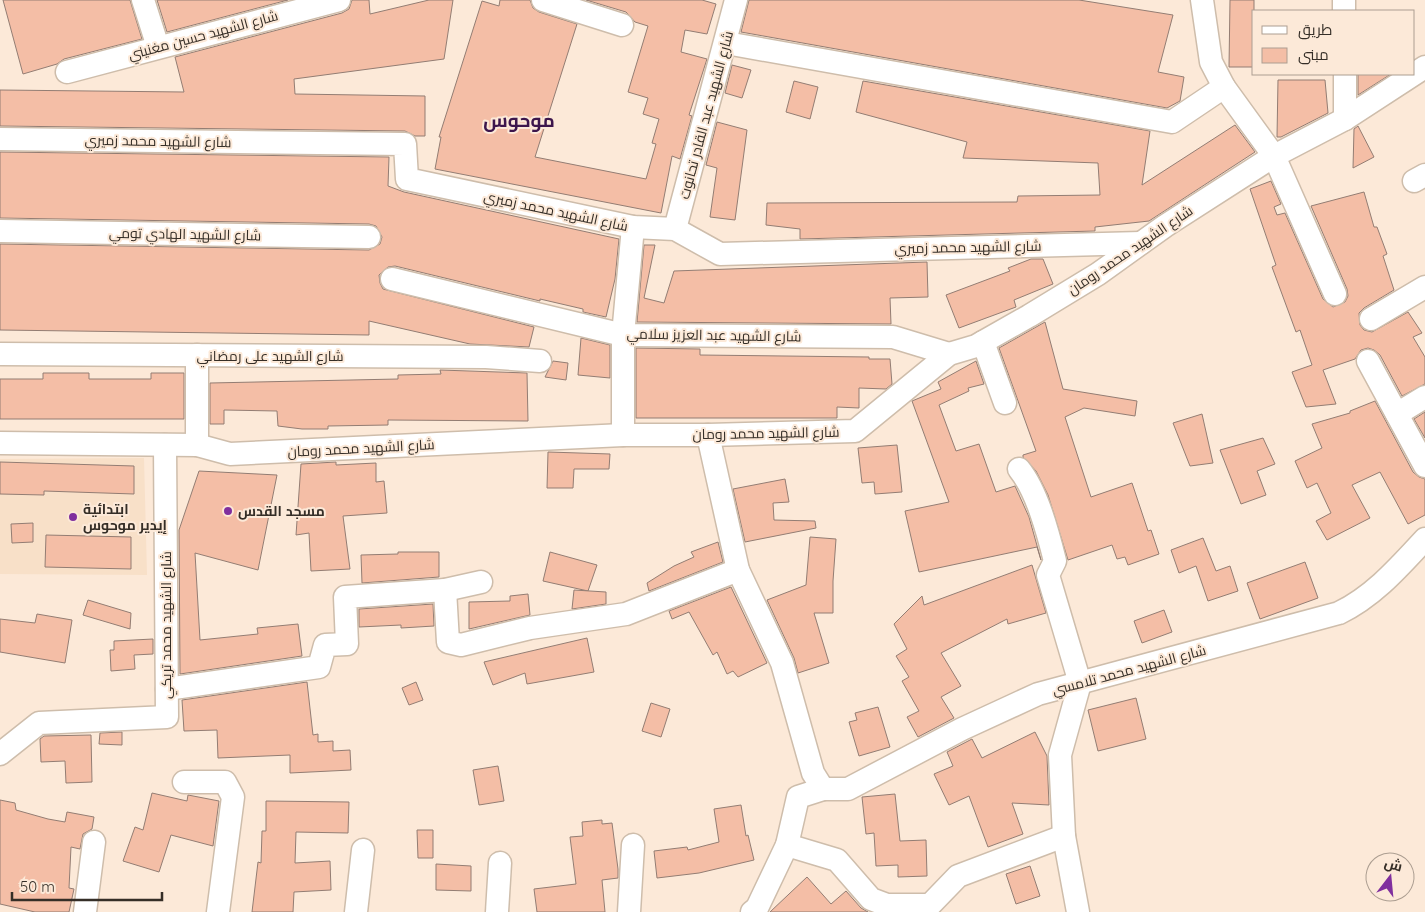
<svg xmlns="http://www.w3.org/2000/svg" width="1425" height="912" font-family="Quicksand,Cairo,sans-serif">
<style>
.built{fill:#f8e0c8}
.building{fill:#f4bea6;stroke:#937d73}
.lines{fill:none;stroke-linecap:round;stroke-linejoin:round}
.minor-casing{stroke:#cebdab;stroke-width:25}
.minor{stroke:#fff;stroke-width:22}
.poi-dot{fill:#802f9e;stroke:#fce9d8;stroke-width:2}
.labels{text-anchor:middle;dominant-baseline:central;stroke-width:4;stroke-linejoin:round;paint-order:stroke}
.street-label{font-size:14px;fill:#352e27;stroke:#fce9d8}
.poi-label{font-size:14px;font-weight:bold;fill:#352e27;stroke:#fce9d8;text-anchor:start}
.district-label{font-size:19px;font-weight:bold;fill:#3d164c;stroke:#fce9d8}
</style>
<rect width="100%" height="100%" fill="#fce9d8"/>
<polygon class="built" points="144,458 147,575 0,574 0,459"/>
<g class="building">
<polygon points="3,0 130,0 142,39 64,59 57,64 23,74"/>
<polygon points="157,0 288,0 167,32"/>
<polygon points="352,0 369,0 370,14 429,0 453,0 444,59 294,79 295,94 425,96 425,136 415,136 405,131 0,126 0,90 184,92 175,57 342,13 349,9"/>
<polygon points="500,0 530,0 533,8 539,12 577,24 535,157 646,179 656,144 652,143 659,119 643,114 648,98 628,92 648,26 635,22 626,12 586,0 702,0 716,4 707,34 685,30 681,52 707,59 689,115 692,116 680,159 672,156 661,213 435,169 441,137 439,137 482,1 499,6"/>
<polygon points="749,0 1079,0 1173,15 1158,72 1184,77 1180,101 1167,108 741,32"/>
<polygon points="1230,0 1254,0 1254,67 1229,67"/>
<polygon points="732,65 751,70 742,98 725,93"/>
<polygon points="1358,74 1391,74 1358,95"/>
<polygon points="1278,80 1325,80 1328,113 1281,137 1277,137"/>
<polygon points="794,81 818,87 810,119 786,112"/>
<polygon points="863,81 1150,131 1142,185 1235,125 1255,152 1149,221 1095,227 1095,231 800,239 800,229 766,225 767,203 1017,202 1018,196 1100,195 1098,163 963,158 967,142 856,112"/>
<polygon points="717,122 747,130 735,220 710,217 717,168 706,165"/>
<polygon points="1358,126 1374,157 1353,168 1354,129"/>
<polygon points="0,152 389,157 388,186 404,192 619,239 615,279 606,317 583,312 583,309 540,299 540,301 395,266 388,267 379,275 380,283 383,289 534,327 529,347 470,344 369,321 369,335 0,330 0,244 369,250 380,244 382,237 376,226 369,224 0,218"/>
<polygon points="1271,181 1281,204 1274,207 1277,215 1285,213 1323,299 1333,307 1345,302 1348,296 1347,289 1311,206 1364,192 1374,227 1377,227 1387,254 1383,256 1394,290 1364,308 1359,313 1360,325 1364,330 1372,332 1408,312 1422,333 1413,337 1425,357 1425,384 1402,396 1380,355 1374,350 1368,348 1361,350 1355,359 1323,370 1336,404 1306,407 1292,372 1312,365 1300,330 1296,332 1272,267 1276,265 1250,189"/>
<polygon points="644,245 655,245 644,298 664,303 674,271 927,262 928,297 890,298 891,324 637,322"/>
<polygon points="1031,259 1043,259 1053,284 1014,300 1016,307 959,328 946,295 1010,271 1008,268"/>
<polygon points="1045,322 1063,389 1137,401 1135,416 1084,408 1065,417 1091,497 1132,483 1148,531 1151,530 1159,554 1128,565 1125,557 1117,559 1112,545 1068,560 1048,495 1036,471 1023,457 1023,455 1036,451 999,348"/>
<polygon points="581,338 610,345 610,378 578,375"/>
<polygon points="636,348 700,349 700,355 869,357 869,359 890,359 892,384 886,389 859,388 859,408 837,407 837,418 636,418"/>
<polygon points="553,361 568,363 566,380 545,377"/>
<polygon points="976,361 984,384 968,388 969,391 939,405 956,451 979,444 996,492 1015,486 1029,517 1041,560 1037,547 919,572 905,511 949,502 912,401 941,389 938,382"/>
<polygon points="440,370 527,373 528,421 388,420 388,425 328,426 328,429 302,429 278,426 277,411 224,410 224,424 210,424 210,383 398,379 398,375 441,374"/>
<polygon points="43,373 89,373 89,379 151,379 151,373 184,373 184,419 0,419 0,379 43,379"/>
<polygon points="1375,401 1413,472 1419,477 1425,479 1425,515 1408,524 1380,472 1352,485 1370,518 1327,540 1316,521 1331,513 1317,483 1307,488 1295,461 1322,448 1312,424 1350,413 1350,411"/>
<polygon points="1425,412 1425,438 1414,419"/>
<polygon points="1202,414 1213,463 1190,466 1173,423"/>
<polygon points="1263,438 1275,464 1257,471 1266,495 1241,504 1220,450"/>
<polygon points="897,445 902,492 875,494 874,482 862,483 858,448"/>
<polygon points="548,452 610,454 609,469 574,469 573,488 547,488"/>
<polygon points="0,462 134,466 134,494 44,491 44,495 0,494"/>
<polygon points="336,462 336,465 376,463 376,482 384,481 387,513 343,516 350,569 311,571 309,533 296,535 301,464"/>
<polygon points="199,471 277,475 258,570 195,553 200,640 258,634 257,628 298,624 302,656 180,674 179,530"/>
<polygon points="785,479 789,502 773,503 774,520 815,521 816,528 745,542 733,489"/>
<polygon points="33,523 33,542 12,543 11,524"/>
<polygon points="46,535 131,537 131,569 45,567"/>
<polygon points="810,537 836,539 833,581 833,613 814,613 829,663 798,673 794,658 767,600 806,585"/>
<polygon points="1203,538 1216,571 1230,566 1238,591 1208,601 1196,566 1179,573 1171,550"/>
<polygon points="718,542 723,562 649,591 647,583 674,566 694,557 691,552"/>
<polygon points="398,552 439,552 439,577 362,583 361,555 398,554"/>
<polygon points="550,552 597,565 588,591 543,581"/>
<polygon points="1305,562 1318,598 1260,619 1247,583"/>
<polygon points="1032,565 1046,613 1008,624 1007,619 941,653 961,686 941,697 954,718 918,737 907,717 919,711 902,681 909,677 896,656 907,649 894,624 922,596 924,605"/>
<polygon points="731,587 767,663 738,677 733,671 727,674 717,652 713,655 689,612 672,619 669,611"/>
<polygon points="574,590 606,592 606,604 572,609"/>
<polygon points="528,594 530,615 469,629 469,602 510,601 510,596"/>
<polygon points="88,600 131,613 130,629 83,615"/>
<polygon points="433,604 434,626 401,628 401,625 359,627 359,609"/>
<polygon points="1164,610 1172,632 1142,643 1134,621"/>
<polygon points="37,614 72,620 65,663 0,652 0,619 35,623"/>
<polygon points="587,638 594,672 527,684 525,673 493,685 484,662"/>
<polygon points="153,639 153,654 134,655 135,669 111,671 110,650 114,650 114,641"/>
<polygon points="307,682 313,735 318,734 318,742 333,741 333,751 350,750 351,770 290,773 290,755 218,758 217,730 184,731 182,700"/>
<polygon points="416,682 423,700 409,705 402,688"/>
<polygon points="1136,698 1146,739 1098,751 1088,710"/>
<polygon points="651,703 670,709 661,737 642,731"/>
<polygon points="878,707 890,747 859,756 849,722 857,720 855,713"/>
<polygon points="122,732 122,745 99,744 100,733"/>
<polygon points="1035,732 1047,756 1049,805 1012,803 1023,834 988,847 969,796 949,805 934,774 953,766 947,752 972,739 982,758"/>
<polygon points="91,735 92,782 66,783 65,761 41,762 40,739 44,736"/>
<polygon points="498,766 504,801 479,805 473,770"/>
<polygon points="152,793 187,801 188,795 219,801 213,846 171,835 159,872 123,861 135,827 143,830"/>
<polygon points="895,794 900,841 926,840 927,876 898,877 898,865 876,866 874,833 866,834 862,797"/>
<polygon points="0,800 15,803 16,810 48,819 65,822 67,812 94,817 92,829 83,834 80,849 71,847 69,888 74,889 69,912 35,912 0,904"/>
<polygon points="266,801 349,802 348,833 296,832 295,863 330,861 331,890 294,892 293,912 252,912 258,862 261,863 262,831 266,831"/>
<polygon points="741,805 746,836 748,835 754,860 699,873 657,878 654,851 687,847 688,850 719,842 714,809"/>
<polygon points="602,820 602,824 612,823 618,869 618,878 602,880 605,912 537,912 534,889 576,884 570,837 583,836 582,822"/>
<polygon points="417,830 433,830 433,858 418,858"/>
<polygon points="436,864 471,866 471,891 436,890"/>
<polygon points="1030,866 1040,896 1016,904 1006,874"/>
<polygon points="807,877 831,904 846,891 861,908 868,912 770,912"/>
</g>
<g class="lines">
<g class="minor-casing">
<g id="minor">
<polyline points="143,0 158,47"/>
<polyline points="543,0 622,25"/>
<polyline points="1202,0 1211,62 1224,87 1274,156 1335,294"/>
<polyline points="1344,0 1344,11"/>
<polyline points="726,43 1172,122 1224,87"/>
<polyline points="67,72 339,0"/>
<polyline points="1345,74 1345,119"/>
<polyline points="0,139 405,144 407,179 633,227 675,229 720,254 1141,243"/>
<polyline points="1414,181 1425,175"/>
<polyline points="675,229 736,0"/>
<polyline points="0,231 369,237"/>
<polyline points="392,279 623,335 893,337 949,354"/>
<polyline points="1371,319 1425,287"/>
<polyline points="983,342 1005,403"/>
<polyline points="0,354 486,357 540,361"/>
<polyline points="1368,361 1425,466"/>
<polyline points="1397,414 1425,397"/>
<polyline points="623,435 623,335 633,227"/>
<polyline points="708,435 738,570 782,663 813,773 823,789 798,797 787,845 757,908 752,912"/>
<polyline points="0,443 197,445 230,454 623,435 708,435 855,431 949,354 976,346 1029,316 1098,274 1165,226 1274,156 1345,119 1425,67"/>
<polyline points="197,445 197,355"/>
<path d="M1019 469C1037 491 1048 533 1055 561L1048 575 1080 683 1060 755 1064 836 1078 912"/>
<polyline points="445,590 448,642 461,645 530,628 626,614 738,570"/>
<polyline points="167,689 319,667 325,645 347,644 345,597 445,590 481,582"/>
<polyline points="0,754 39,723 167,717 165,445"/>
<polyline points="184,782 225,782 233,797 218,912"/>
<path d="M823 789H848L962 729 1038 694 1339 613C1374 596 1399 567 1425 539"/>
<polyline points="787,845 837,860 871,899 887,905 930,905 958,876 1064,836"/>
<polyline points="85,912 94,842"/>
<polyline points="356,912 363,850"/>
<polyline points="497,912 500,863"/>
<polyline points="629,912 633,845"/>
</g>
</g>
<use href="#minor" class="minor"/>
</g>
<g class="poi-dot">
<circle cx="228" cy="511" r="5"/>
<circle cx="73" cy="517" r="5"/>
</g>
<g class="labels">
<g class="street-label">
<text transform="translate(203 35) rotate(-15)">شارع الشهيد حسين مغنيني</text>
<text transform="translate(706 115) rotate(-75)">شارع الشهيد عبد القادر تحانوت</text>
<text transform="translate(158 141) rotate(1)">شارع الشهيد محمد زميري</text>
<text transform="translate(556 211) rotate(12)">شارع الشهيد محمد زميري</text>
<text transform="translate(185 234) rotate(1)">شارع الشهيد الهادي تومي</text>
<text transform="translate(968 247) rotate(-1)">شارع الشهيد محمد زميري</text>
<text transform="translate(1130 250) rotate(-34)">شارع الشهيد محمد رومان</text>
<text transform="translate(714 335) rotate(1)">شارع الشهيد عبد العزيز سلامي</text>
<text x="270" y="356">شارع الشهيد على رمضاني</text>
<text transform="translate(766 433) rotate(-1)">شارع الشهيد محمد رومان</text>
<text transform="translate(361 448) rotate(-3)">شارع الشهيد محمد رومان</text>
<text transform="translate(166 625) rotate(-90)">شارع الشهيد محمد تريكي</text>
<text transform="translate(1129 670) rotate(-15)">شارع الشهيد محمد تلامسي</text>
</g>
<g class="poi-label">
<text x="83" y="509">ابتدائية<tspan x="83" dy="16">إيدير موحوس</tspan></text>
<text x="238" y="511">مسجد القدس</text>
</g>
<g class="district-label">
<text x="519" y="120">موحوس</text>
</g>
</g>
<rect x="1252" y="10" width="162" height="65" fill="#fce9d8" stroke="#ac9e91"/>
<rect x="1262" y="26" width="25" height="8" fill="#ffffff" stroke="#ac9e91"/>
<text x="1298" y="35" font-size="15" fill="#352e27">طريق</text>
<rect x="1262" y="48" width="25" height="15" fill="#f4bea6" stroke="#ac9e91"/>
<text x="1298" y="60" font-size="15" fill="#352e27">مبنى</text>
<g transform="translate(1390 877) rotate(16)"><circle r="24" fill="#fce9d8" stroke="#ac9e91"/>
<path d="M0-4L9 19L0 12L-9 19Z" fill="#802f9e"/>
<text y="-8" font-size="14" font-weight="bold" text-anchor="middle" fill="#352e27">ش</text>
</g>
<path d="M12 892v8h150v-8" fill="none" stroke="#352e27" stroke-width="2.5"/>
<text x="20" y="892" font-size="15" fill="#352e27" stroke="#fce9d8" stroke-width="4" paint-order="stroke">50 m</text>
</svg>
